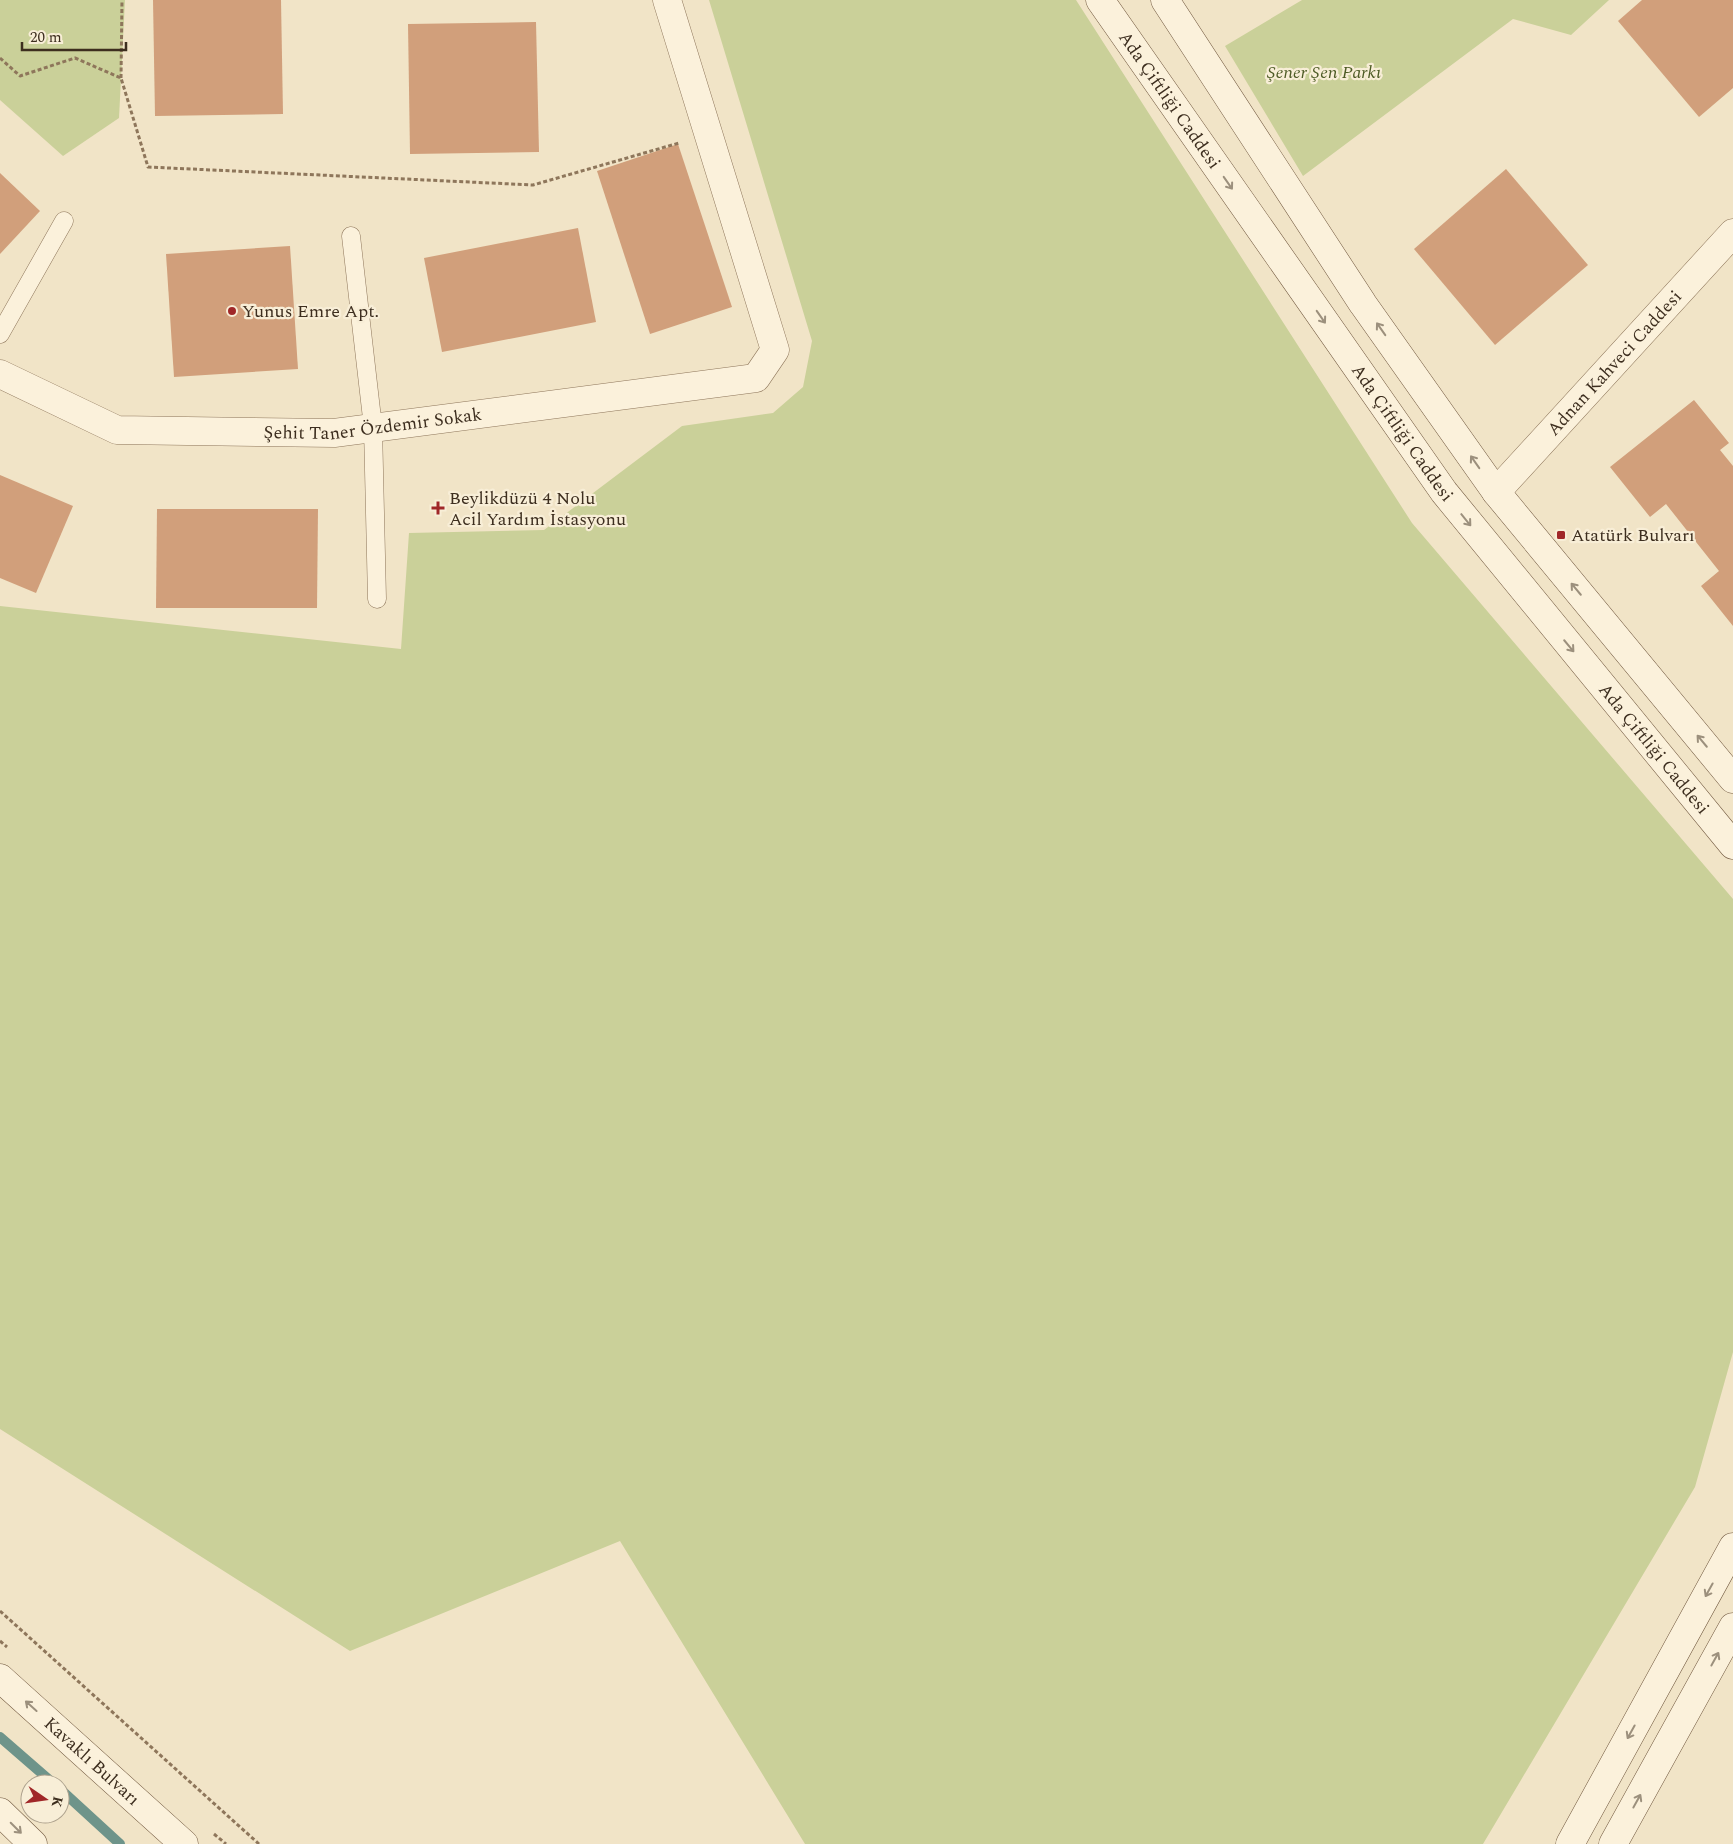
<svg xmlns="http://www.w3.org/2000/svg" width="1733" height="1844" font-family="Spectral,serif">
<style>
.green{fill:#cad099}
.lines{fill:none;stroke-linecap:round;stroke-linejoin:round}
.stream{stroke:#6e948a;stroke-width:10}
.building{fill:#d19f7b}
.lane-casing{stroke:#8e765b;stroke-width:19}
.street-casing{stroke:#8e765b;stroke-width:29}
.secondary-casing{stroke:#70573e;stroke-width:29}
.path{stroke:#8e765b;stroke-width:3;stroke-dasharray:4 2.5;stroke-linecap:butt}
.lane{stroke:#fbf1db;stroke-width:18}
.street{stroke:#fbf1db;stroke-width:28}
.secondary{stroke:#fbf1db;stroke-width:28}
.oneway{stroke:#9c907d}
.poi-dot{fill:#a02728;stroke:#f8eed7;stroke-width:2}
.labels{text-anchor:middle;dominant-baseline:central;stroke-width:4.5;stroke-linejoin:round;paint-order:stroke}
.park-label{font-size:18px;font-style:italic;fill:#4d5b25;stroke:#f8eed7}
.street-label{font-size:18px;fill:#3d2e1f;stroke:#f8eed7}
.poi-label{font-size:18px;fill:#3d2e1f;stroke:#f8eed7;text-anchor:start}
</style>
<rect width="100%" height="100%" fill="#f1e4c7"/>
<g class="green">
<polygon points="0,0 125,0 119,118 63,156 0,100"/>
<polygon points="709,0 1076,0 1412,523 1733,899 1733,1352 1695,1487 1483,1844 805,1844 620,1541 350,1651 0,1429 0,606 401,649 409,533 544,530 682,426 773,413 803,387 812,341"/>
<polygon points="1302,0 1609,0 1571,35 1513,19 1303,176 1225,46"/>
</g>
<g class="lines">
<g class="stream">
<polyline points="0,1737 54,1784"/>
<polyline points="60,1789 120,1844"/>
</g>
</g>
<g class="building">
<polygon points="153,0 281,0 283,114 155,116"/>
<polygon points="1642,0 1733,0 1733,88 1699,117 1618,21"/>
<polygon points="536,22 539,152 410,154 408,24"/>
<polygon points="678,144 732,307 650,334 597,171"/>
<polygon points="1506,169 1588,265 1495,345 1414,249"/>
<polygon points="0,173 40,211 0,254"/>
<polygon points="578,228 596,322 442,352 424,258"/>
<polygon points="290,246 298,369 174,377 166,254"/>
<polygon points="1694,400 1729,443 1720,450 1733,466 1733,626 1701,586 1719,571 1666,504 1650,517 1610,467"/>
<polygon points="0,475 73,506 36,593 0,578"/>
<polygon points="157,509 318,509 317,608 156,608"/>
</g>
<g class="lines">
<g class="lane-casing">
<g id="lane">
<polyline points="351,236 373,427 377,599"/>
<polyline points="0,334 64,221"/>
</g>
</g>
<g class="street-casing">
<g id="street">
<path id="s1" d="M0 374 117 430 334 433 756 378 775 350 667 0"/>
<path id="s2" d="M1496 492 1733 233"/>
</g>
</g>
<g class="secondary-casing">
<g id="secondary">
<path id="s3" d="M1100 0 1444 492 1733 845"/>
<polyline points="1165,0 1363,304 1496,492 1733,779"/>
<path id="s4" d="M0 1678 184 1844"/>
<polyline points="0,1812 33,1844"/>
<polyline points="1570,1844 1733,1547"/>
<polyline points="1613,1844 1733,1627"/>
</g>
</g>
<g class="path">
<polyline points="0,58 20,76 75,58 121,78 148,167 533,185 679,143"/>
<polyline points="121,78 122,0"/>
<polyline points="0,1611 259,1844"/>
<polyline points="0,1641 7,1647"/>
<polyline points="214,1834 226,1844"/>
</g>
<use href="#lane" class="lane"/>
<use href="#street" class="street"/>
<use href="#secondary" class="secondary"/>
</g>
<defs><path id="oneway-shaft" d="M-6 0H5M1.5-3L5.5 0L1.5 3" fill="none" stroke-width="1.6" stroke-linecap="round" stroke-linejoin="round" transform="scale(1.25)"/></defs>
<g class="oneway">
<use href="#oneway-shaft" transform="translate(1228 183) rotate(55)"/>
<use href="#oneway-shaft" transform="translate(1321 317) rotate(55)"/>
<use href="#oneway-shaft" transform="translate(1381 329) rotate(-125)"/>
<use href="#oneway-shaft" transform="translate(1475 462) rotate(-125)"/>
<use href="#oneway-shaft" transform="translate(1466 520) rotate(51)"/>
<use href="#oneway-shaft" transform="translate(1576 589) rotate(-130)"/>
<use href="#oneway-shaft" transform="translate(1569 646) rotate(50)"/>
<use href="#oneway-shaft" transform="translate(1702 741) rotate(-130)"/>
<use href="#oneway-shaft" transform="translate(1709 1590) rotate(119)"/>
<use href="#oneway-shaft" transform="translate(1715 1659) rotate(-61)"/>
<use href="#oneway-shaft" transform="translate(31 1706) rotate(-138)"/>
<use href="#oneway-shaft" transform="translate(1631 1732) rotate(119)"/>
<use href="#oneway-shaft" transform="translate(1637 1801) rotate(-61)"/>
<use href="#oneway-shaft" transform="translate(16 1828) rotate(45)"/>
</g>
<g class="poi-dot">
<circle cx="232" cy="311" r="5"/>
<path d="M435.5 500.5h5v5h5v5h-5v5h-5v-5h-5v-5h5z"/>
<rect x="1556" y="530" width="10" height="10" rx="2.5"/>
</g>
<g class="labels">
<g class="park-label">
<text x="1324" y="72">Şener Şen Parkı</text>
</g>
<g class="street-label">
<text stroke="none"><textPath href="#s3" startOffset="122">Ada Çiftliği Caddesi</textPath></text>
<text stroke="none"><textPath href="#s2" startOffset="175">Adnan Kahveci Caddesi</textPath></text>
<text stroke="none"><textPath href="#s1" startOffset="386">Şehit Taner Özdemir Sokak</textPath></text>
<text stroke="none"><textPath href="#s3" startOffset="528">Ada Çiftliği Caddesi</textPath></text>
<text stroke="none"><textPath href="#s3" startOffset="932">Ada Çiftliği Caddesi</textPath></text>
<text stroke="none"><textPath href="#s4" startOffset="124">Kavaklı Bulvarı</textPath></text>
</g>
<g class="poi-label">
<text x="242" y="311">Yunus Emre Apt.</text>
<text x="449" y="498">Beylikdüzü 4 Nolu<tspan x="449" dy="21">Acil Yardım İstasyonu</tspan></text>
<text x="1571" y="535">Atatürk Bulvarı</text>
</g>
</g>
<g transform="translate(45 1799) rotate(103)"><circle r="24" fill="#f8eed7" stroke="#ada18d"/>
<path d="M0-4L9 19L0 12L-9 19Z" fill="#a02728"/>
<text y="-8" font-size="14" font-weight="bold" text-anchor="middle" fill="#3d2e1f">K</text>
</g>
<path d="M22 42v8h104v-8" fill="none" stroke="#3d2e1f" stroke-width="2.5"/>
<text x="30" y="42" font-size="15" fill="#3d2e1f" stroke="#f8eed7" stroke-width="4" paint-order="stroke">20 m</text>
</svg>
